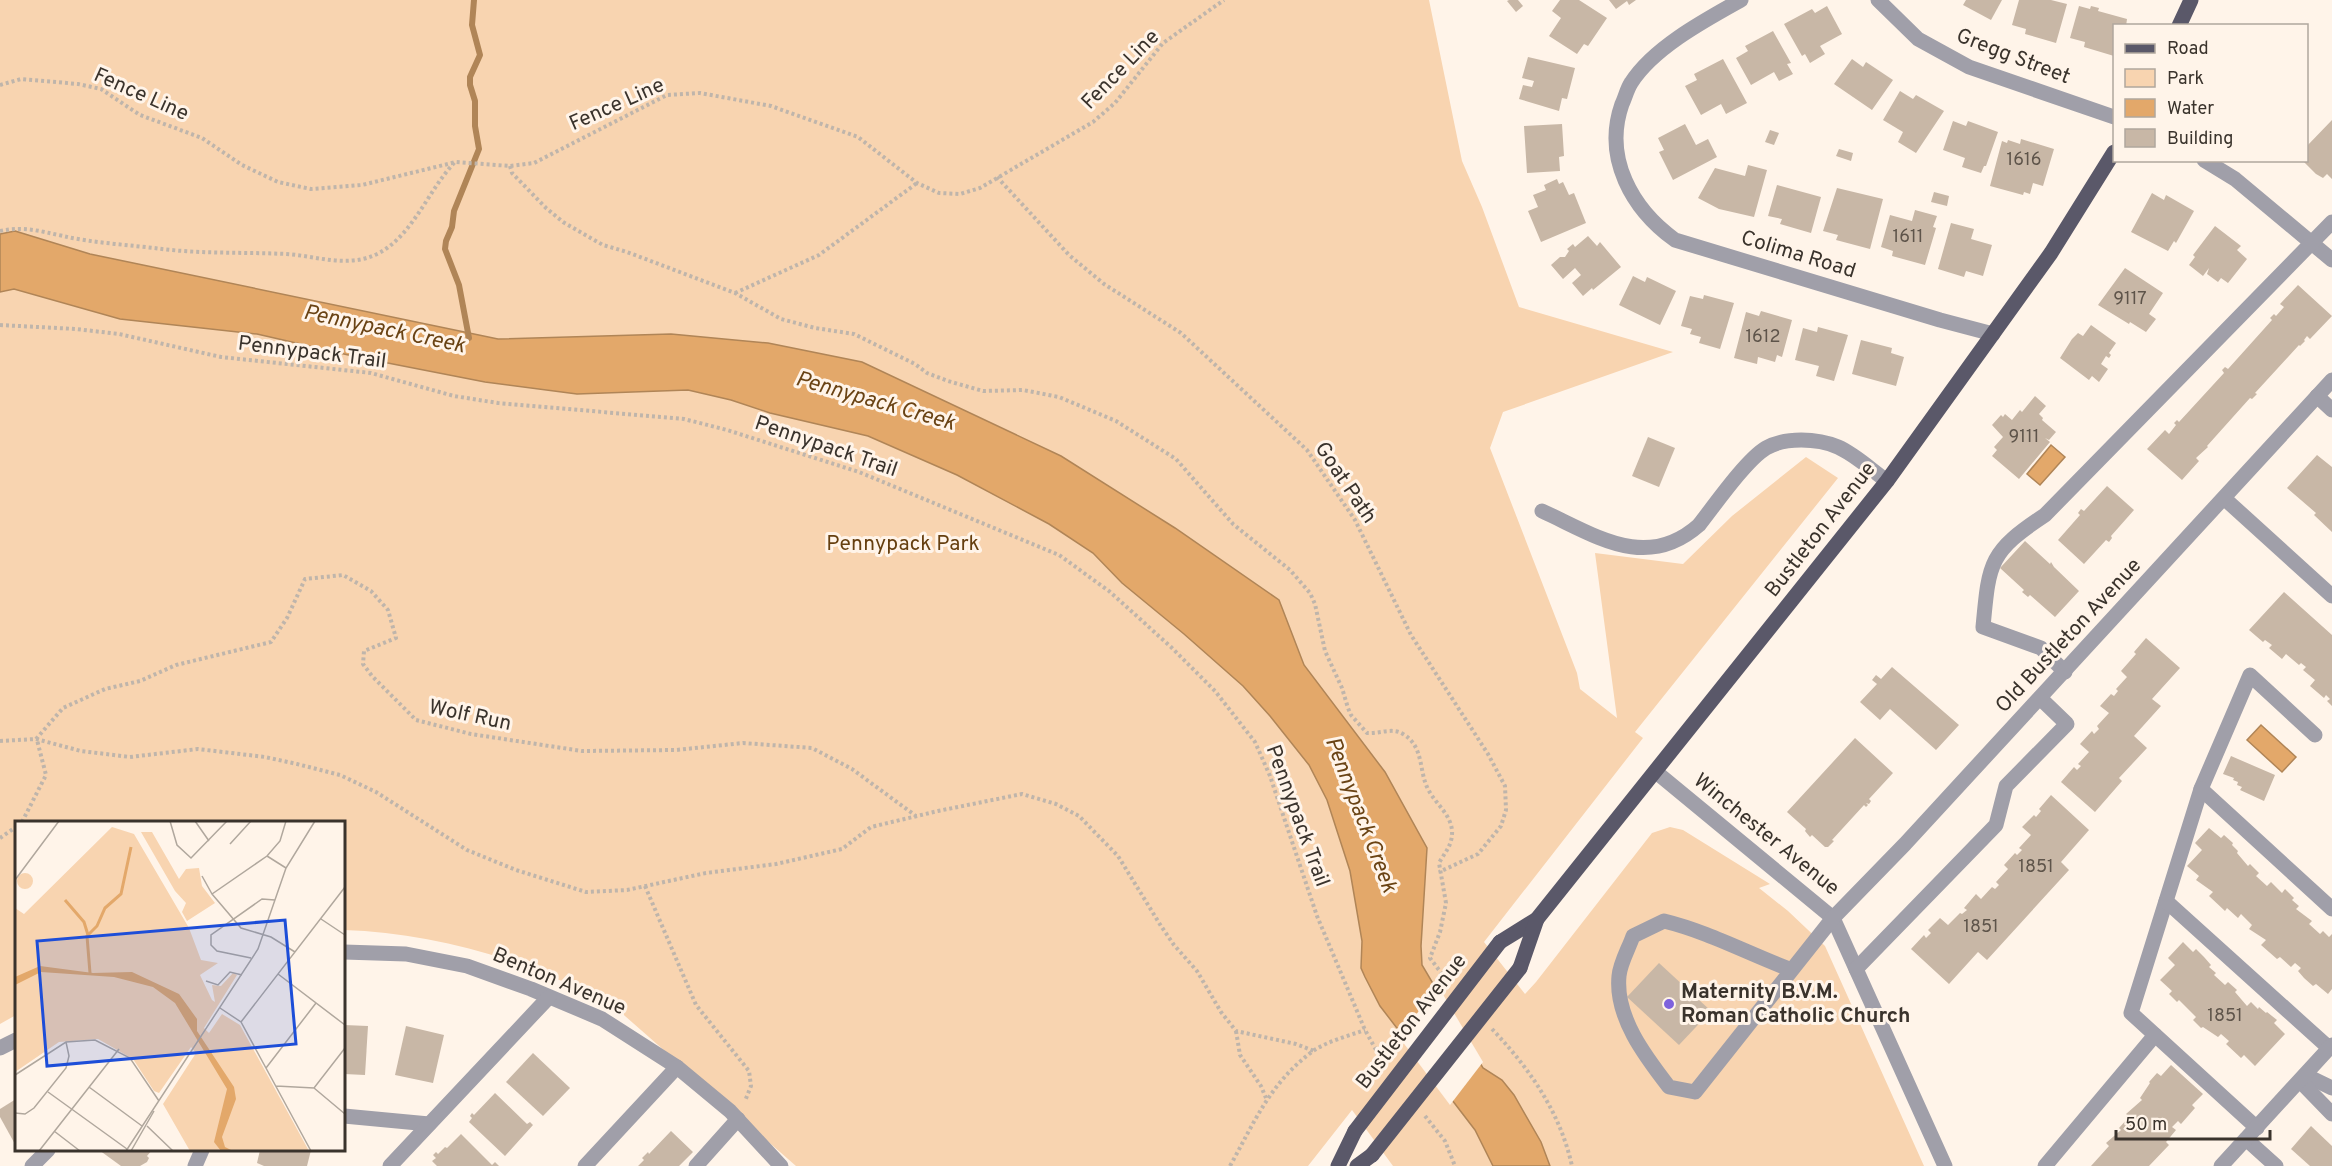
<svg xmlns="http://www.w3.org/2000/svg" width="2332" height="1166" font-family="Overpass,sans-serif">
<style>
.green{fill:#f8d4b0}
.water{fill:#e3a86a;stroke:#b08557;stroke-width:1.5}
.pier{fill:#fff4e9}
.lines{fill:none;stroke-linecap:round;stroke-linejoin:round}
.stream{stroke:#b08557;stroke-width:6}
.building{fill:#c8b7a6}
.path{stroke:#bfb5ab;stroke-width:4;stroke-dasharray:3 3;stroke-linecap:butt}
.minor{stroke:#a09fa9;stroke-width:15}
.major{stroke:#5a5869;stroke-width:15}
.major-bridge{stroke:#5a5869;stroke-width:15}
.poi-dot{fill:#7e62dd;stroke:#fff4e9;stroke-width:2}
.labels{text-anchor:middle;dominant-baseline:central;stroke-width:6;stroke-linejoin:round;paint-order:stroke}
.number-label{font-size:18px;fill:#5e544a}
.street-label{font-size:21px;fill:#3a332c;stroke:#fff4e9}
.park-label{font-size:21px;fill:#663f0f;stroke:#fff4e9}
.poi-label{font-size:21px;font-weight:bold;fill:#3a332c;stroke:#fff4e9;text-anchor:start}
.water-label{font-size:22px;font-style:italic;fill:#6a4314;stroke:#fff4e9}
.inset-river{fill:none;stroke:#e3a86a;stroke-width:3}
.inset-road{fill:none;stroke:#b0a79d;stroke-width:1.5}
.view{fill:#1d4ed8;fill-opacity:0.15;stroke:#1d4ed8;stroke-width:3}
.inset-edge{fill:none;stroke:#3a332c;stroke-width:3}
</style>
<rect width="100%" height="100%" fill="#fff4e9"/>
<path class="green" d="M0 0H1429L1462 161 1482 207 1519 307 1673 352 1503 412 1490 448 1577 673 1580 689 1617 718 1595 553 1683 564 1732 516 1806 457 1838 478 1635 732 1643 738 1484 942 1525 994 1536 982 1652 833 1670 827 1683 830 1770 884 1759 888 1788 911 1825 946 1924 1166H1393L1352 1110 1308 1166H796L617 1009C536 962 437 933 344 930V822H16V1015L0 1024Z"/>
<g class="water">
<polygon points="15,231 90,254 498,339 671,334 768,343 862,362 1061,456 1175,528 1279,600 1304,665 1385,772 1427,848 1421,946 1422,965 1483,1068 1502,1080 1514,1095 1541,1142 1550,1166 1493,1166 1475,1130 1380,1006 1365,977 1361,968 1362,941 1350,871 1327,800 1309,765 1270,716 1243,686 1184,634 1122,583 1093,553 1049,524 957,475 868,436 770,413 731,400 688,390 577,394 485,382 357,357 257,334 120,319 14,289 0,292 0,234"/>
<polygon points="2051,445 2065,457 2040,485 2027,474"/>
<polygon points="2261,725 2296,757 2282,772 2247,740"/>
</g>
<polygon class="pier" points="1438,986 1483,1062 1450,1105 1399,1037"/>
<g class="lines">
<polyline class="stream" points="469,338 459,285 445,249 446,241 452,227 454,211 479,149 475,126 475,101 470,85 470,77 480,55 472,25 474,0"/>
</g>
<g class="building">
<polygon points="1509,0 1518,0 1523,6 1516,12 1507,1"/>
<polygon points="1560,0 1579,0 1607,18 1588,46 1584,44 1577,54 1549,36 1561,18 1552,11"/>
<polygon points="1609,0 1636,0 1629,5 1627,1 1616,9"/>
<polygon points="1966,0 2002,0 1991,20 1963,5"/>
<polygon points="2019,0 2051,0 2067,4 2056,43 2025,34 2026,29 2012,25"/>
<polygon points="1827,6 1842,34 1820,46 1825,54 1810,63 1805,54 1802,56 1784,24 1812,9 1815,13"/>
<polygon points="2079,6 2090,9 2091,6 2099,8 2098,11 2127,19 2126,26 2114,26 2114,56 2084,47 2085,42 2070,38"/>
<polygon points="1773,31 1791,63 1787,64 1793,74 1779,81 1774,72 1751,85 1736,58 1748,51 1745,46"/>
<polygon points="1528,57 1575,68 1567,99 1562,98 1559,111 1519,99 1523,85 1532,87 1534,81 1522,78"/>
<polygon points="1723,59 1747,103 1726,114 1721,104 1701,115 1685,86 1697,80 1694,74"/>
<polygon points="1852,59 1863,67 1866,62 1893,80 1872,110 1834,84"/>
<polygon points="1900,91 1913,99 1916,95 1944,111 1916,153 1898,142 1903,132 1883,120"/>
<polygon points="2332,120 2332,179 2327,174 2323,178 2316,174 2302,160 2306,160 2306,147"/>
<polygon points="1953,121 1966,126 1968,121 1998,132 1986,166 1984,166 1981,173 1962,167 1965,158 1943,150"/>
<polygon points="1562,124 1564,156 1559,157 1560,171 1527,173 1524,126"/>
<polygon points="1685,124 1696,145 1708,139 1717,157 1673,180 1659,152 1664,150 1658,138"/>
<polygon points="1770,130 1779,133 1774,145 1765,142"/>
<polygon points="2021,139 2054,149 2043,186 2033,183 2030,194 2024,192 2023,195 1990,186 2002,141 2007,143 2008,140 2020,144"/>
<polygon points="1839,149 1853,153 1851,161 1836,156"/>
<polygon points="1748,165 1767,170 1754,217 1719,209 1698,198 1715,168 1745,176"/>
<polygon points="1557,179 1559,184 1563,182 1569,195 1574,193 1586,223 1541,242 1528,211 1538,207 1533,195 1546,190 1544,185"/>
<polygon points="1777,185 1821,197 1811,233 1780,224 1782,219 1768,216"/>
<polygon points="1837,188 1883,199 1870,249 1836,240 1838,235 1823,231"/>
<polygon points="1934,192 1949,196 1947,206 1931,202"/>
<polygon points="2152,193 2164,200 2166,195 2194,211 2176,243 2174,241 2168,251 2131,232"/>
<polygon points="1915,210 1937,216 1933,227 1936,228 1925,265 1892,256 1893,251 1881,247 1890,215 1912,221"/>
<polygon points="1951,223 1974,229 1971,239 1992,245 1983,276 1966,271 1964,277 1938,269"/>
<polygon points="2215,226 2241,246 2237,250 2247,259 2228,283 2221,278 2218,282 2207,274 2209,268 2203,276 2189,265 2195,257 2193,255"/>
<polygon points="1588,236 1597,246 1600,242 1621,267 1593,290 1592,288 1583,296 1572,283 1581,275 1575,268 1563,279 1551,265 1560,257 1565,257 1569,251 1567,249 1573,244 1575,247"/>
<polygon points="2125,268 2163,293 2149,314 2156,319 2146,332 2130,322 2129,324 2098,305"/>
<polygon points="1633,276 1645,282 1647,277 1676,291 1660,325 1619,305"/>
<polygon points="2298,285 2332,316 2310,339 2307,336 2304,340 2305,341 2300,346 2299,345 2255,393 2257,394 2252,399 2250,398 2207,446 2208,447 2196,458 2199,461 2182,480 2147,449 2165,430 2169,434 2176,425 2174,423 2177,420 2179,422 2224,373 2222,370 2225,367 2228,369 2272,320 2270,318 2274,314 2276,316 2284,307 2280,304"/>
<polygon points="1704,295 1734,303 1720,349 1699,343 1701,337 1690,334 1692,329 1681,326 1690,296 1703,299"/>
<polygon points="1761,311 1792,320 1782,357 1777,355 1775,362 1758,357 1757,364 1734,358 1746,312 1759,316"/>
<polygon points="2091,325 2116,343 2109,353 2111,355 2109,358 2106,356 2101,364 2108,369 2099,382 2092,376 2089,380 2060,358 2072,339 2078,333 2083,336"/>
<polygon points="1818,327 1848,335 1834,381 1816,376 1819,366 1795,360 1803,328 1817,332"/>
<polygon points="1861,340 1892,348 1891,353 1904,357 1896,386 1852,374"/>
<polygon points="2035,396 2046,406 2039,414 2043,418 2042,420 2056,432 2049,440 2045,438 2050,442 2019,479 1992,456 1997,450 1994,447 2003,437 1992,425 2001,415 2003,417 2005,414 2012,420 2020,410 2022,412"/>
<polygon points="1648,437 1675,448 1659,487 1632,476"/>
<polygon points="2317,455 2332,467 2332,532 2314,515 2316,513 2287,488"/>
<polygon points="2107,486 2134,510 2111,536 2112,538 2109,542 2106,540 2084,564 2058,540 2080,515 2078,513 2081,509 2084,511"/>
<polygon points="2025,541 2050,564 2051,562 2054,567 2079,591 2055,617 2030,595 2028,597 2022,592 2024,590 2000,568"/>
<polygon points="2284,592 2332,635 2332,706 2327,701 2330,699 2326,695 2324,698 2310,686 2315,680 2303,670 2306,667 2301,663 2299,665 2286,654 2282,659 2269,648 2272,645 2265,640 2263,642 2249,630"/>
<polygon points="2146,638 2180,668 2152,699 2161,706 2134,736 2147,748 2119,778 2122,781 2095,812 2061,782 2074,767 2077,770 2081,766 2078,764 2089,752 2080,744 2092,731 2094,734 2099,729 2097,726 2109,713 2100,706 2111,694 2114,696 2118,691 2116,689 2127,677 2121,671 2136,654 2134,652"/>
<polygon points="1892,667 1959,725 1936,750 1890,709 1880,720 1860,702 1877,684 1872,680 1876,675 1881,679"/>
<polygon points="1855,738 1893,773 1869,799 1871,801 1869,804 1866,803 1868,805 1866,807 1864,805 1832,840 1834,841 1828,847 1825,847 1812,835 1810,837 1805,831 1806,829 1787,812"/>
<polygon points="2231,756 2275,775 2264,801 2240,790 2242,787 2237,785 2238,782 2233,780 2234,778 2223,774"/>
<polygon points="2051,795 2089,830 2061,862 2069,870 1987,960 1978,952 1949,984 1911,949 1924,935 1926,938 1931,933 1928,930 1940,918 1948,925 1960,913 1962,914 1967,910 1964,908 1976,894 1981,899 1992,887 1995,889 1999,885 1996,882 2008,869 2004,865 2015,853 2017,855 2022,850 2019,848 2031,835 2022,827 2034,815 2036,817 2041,811 2039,809"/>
<polygon points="2209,828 2221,838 2224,835 2233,843 2232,845 2238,851 2237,853 2248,866 2250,864 2259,873 2256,876 2267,886 2271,882 2282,893 2285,889 2294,898 2292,900 2299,906 2296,909 2312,921 2309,924 2320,934 2323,931 2329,937 2332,934 2332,989 2328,994 2316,984 2313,986 2304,978 2298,971 2301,968 2295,963 2291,967 2280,957 2277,959 2261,945 2266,940 2249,929 2252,925 2241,914 2238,918 2227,908 2225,911 2209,896 2213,892 2196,880 2199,876 2187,866 2202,850 2195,843"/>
<polygon points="2183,942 2193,952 2196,949 2204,957 2211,965 2209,967 2216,973 2214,975 2225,985 2228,982 2237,990 2235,992 2247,1006 2251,1002 2258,1009 2259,1007 2266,1013 2267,1012 2277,1020 2274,1023 2285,1034 2255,1066 2244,1055 2241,1058 2226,1044 2229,1041 2221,1034 2218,1037 2203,1027 2201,1028 2193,1020 2196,1017 2179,1000 2177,1002 2169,994 2172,991 2160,980 2175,965 2168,958"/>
<polygon points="1659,963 1711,1011 1679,1045 1627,997"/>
<polygon points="344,1025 368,1026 365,1075 344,1074"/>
<polygon points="406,1026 444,1035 433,1083 395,1075"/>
<polygon points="533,1053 570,1088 543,1116 506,1082"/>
<polygon points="2171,1065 2203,1094 2192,1105 2195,1108 2181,1124 2178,1121 2172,1127 2176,1130 2166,1142 2169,1145 2149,1166 2091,1166 2109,1146 2106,1143 2121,1130 2119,1128 2129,1117 2126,1114 2142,1100 2140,1098 2150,1083 2149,1082 2157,1073 2161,1076"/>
<polygon points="495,1093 527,1124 530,1122 533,1125 505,1156 469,1122 472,1118 470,1116 472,1113 474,1115"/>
<polygon points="16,1099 16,1146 0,1117 0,1109"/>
<polygon points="2311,1126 2332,1146 2332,1166 2310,1166 2291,1149"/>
<polygon points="671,1131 693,1152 679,1166 638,1166 644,1160 642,1158 648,1152 649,1154"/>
<polygon points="461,1134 492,1165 495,1162 499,1166 437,1166 432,1161 436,1158 433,1155 436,1152 438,1154 445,1147 447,1148"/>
<polygon points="99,1150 152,1150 147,1156 149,1158 147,1162 140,1166 121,1166"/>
<polygon points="260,1150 311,1150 307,1166 264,1166 257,1163"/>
</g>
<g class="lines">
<g class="path">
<polyline points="0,85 21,79 78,84 101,89 140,115 202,138 242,165 278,182 311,189 362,185 456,162 510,166 534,163 667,95 700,93 771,106 858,137 917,183 939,193 960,194 980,188 1093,122 1115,103 1163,43 1224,0"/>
<path d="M510 166 512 173 546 208 563 222 603 245 627 252 735 293 781 319 815 328 854 334 915 364 927 373 948 381 983 391 1023 390 1059 397 1116 421 1176 459 1233 524 1290 570 1310 593 1315 604 1325 651 1342 688 1348 708 1351 715 1367 733C1380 734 1392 727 1403 734 1425 747 1418 772 1429 791 1437 805 1450 814 1452 830 1453 845 1445 852 1439 863L1446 903 1440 932 1430 958 1448 982"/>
<polyline points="997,177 1069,255 1104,284 1181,333 1307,450 1355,520 1411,635 1488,754 1505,786 1506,810 1501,826 1478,854 1439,872"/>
<path d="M0 231C23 226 40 231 63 236 93 243 131 245 162 249 203 254 245 252 286 254 318 256 348 269 379 253 413 235 429 189 455 162"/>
<polyline points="735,293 819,255 917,183"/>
<polyline points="0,325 76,329 119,334 221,357 371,373 454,396 498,403 684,419 727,430 859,472 1059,555 1109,591 1171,647 1215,691 1255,742 1270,776 1317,916 1365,1030 1385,1066"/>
<polyline points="36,739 63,708 105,689 140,681 176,665 271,642 287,618 305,579 343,575 371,591 388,610 396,638 364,651 363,664 372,676 416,720 471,734 582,751 676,750 743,743 812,748 852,769 916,816"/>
<polyline points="0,741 36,739 81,751 130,757 198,749 265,757 297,764 340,775 376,792 467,850 516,870 586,892 627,890 706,873 776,864 842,849 871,827 938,811 1022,794 1056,804 1079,816 1118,856 1161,926 1174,945 1197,971 1221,1012 1236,1031 1296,1044 1314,1051"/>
<polyline points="22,822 46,775 37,740"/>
<polyline points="0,838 16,827"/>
<polyline points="645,886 696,1005 749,1071 751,1086 745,1101"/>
<path d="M1492 1029C1530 1069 1560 1112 1572 1166"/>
<polyline points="1236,1031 1240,1055 1261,1086 1266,1098"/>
<polyline points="1425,1116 1445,1141 1455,1166"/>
<path d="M1230 1166C1255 1121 1270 1083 1313 1051 1328 1041 1348 1036 1365 1030"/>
</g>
<g class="minor">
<path d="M1741 0C1705 20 1653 48 1631 83 1627 89 1625 98 1622 104 1603 158 1632 209 1675 240L1940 320 1993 334"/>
<polyline points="1878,0 1918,39 1969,67 2114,117"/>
<polyline points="2204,160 2235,179 2332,260"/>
<polyline points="2317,396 2332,410"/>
<polyline points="2225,499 2332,596"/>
<path d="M1542 511C1595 535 1646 572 1699 525 1714 506 1746 460 1766 448 1785 437 1817 438 1838 447 1856 455 1871 470 1887 481"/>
<path d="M2065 672 2041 648 1983 627C1989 562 1989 552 2045 515L2332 222"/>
<polyline points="2315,735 2250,675 2201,789 2332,909"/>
<polyline points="1656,772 1833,918 1945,1166"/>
<polyline points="2201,789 2131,1013 2257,1128"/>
<polyline points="2166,901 2329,1048"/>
<polyline points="344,952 406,954 467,966 531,989 602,1019 677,1067 730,1111 781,1166"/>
<polyline points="1856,969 1996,825 2006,786 2067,724 2040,698"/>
<path d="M1792 970C1749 954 1709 932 1664 921L1633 936C1629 948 1620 963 1619 976 1615 1017 1645 1056 1669 1087L1695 1092 1833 918 1905 844 2332 380"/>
<polyline points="0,1048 16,1040"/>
<polyline points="2305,1075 2332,1088"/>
<polyline points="2300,1081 2332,1114"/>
<polyline points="344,1116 429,1124"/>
<polyline points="2246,1139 2276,1166"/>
<polyline points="32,1166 48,1150"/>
<polyline points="195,1166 202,1150"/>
<polyline points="390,1166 549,997"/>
<polyline points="585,1166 677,1067"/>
<polyline points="696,1166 738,1119"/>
<polyline points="2045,1166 2155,1035"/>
<polyline points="2221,1166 2332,1045"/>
</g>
<g class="major">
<polyline points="2179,26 2191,0"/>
<polyline points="1500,942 1537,919 1887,481 2051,253 2114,152"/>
<polyline points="1520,968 1537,919"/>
<polyline points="1338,1166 1355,1131"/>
<polyline points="1357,1166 1372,1155"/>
</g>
<g class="major-bridge">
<polyline points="1355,1131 1500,942"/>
<polyline points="1372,1155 1520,968"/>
</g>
</g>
<circle class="poi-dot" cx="1669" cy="1004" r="6"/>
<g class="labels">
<g class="number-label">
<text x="2024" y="160">1616</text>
<text x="1908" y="237">1611</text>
<text x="2130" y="299">9117</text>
<text x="1763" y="337">1612</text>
<text x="2024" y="437">9111</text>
<text x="2036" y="867">1851</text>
<text x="1981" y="927">1851</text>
<text x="2225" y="1016">1851</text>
</g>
<g class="street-label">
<text transform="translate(2013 57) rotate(21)">Gregg Street</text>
<text transform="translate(1121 70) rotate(-46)">Fence Line</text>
<text transform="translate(141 95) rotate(24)">Fence Line</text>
<text transform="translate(617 105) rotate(-24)">Fence Line</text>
<text transform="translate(1798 255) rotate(17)">Colima Road</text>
<text transform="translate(312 353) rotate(7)">Pennypack Trail</text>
<text transform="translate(826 447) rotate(19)">Pennypack Trail</text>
<text transform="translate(1345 483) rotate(56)">Goat Path</text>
<text transform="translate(1821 530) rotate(-52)">Bustleton Avenue</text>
<text transform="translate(2069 636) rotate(-47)">Old Bustleton Avenue</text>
<text transform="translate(470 716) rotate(12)">Wolf Run</text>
<text transform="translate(1297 816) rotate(70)">Pennypack Trail</text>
<text transform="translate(1766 835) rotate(39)">Winchester Avenue</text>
<text transform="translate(559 982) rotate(23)">Benton Avenue</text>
<text transform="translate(1412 1022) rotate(-52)">Bustleton Avenue</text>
</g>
<g class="park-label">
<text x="903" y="544">Pennypack Park</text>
</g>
<g class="poi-label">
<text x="1681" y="992">Maternity B.V.M.<tspan x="1681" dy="24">Roman Catholic Church</tspan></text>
</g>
<g class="water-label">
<text transform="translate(384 330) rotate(12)">Pennypack Creek</text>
<text transform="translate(875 402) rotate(16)">Pennypack Creek</text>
<text transform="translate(1360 815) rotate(69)">Pennypack Creek</text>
</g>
</g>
<g transform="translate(15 821)">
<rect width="330" height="330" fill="#fff4e9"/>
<path d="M97 6 119 13 174 107 186 139 203 142 185 154 197 179 200 181 197 164 206 165 218 152 222 154 189 207 194 212 207 193 225 204 294 330H175L148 283 181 232 176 226 144 272 139 270 118 238 83 218 44 221 0 251V87L9 93ZM126 11H137L164 58 171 48 184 47 187 65 200 82 172 100 167 91 171 82 160 70ZM2 60a8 8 0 1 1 16 0a8 8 0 1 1-16 0Z" fill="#f8d4b0"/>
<path d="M25 145 78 152 117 151 164 173 182 198V210L219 266 221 278 207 316 210 326 218 330H206L199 321 212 268 160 182 138 166 99 156 26 151 0 164V156Z" fill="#e3a86a"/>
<path class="inset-river" d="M50 79 69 101 73 114M75 152 72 115 82 105 90 87 106 73 116 26"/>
<path class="inset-road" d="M155 0 162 24 176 37 212 0M180 0 194 20M215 23 236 0M252 35 271 47M187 55 197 73 252 35 265 20 271 0M0 59 44 0M197 73 226 107 256 116 280 131M306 98 330 114M236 137 202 130 196 124V114L247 78 260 79M263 153 330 204M191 160 203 164 215 151 227 154M205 187 226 201 296 330M226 201 330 66M251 247 301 182M0 254 51 221 80 219 115 237 144 280M261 265 299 267 330 227M74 266 127 305M299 267 330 293M33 271 112 328M0 292 10 293 19 287 51 247 54 235 51 221M132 305 158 330M39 310 65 330M24 330 104 228M111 330 243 128 271 47 300 0M116 330 139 290"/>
<path class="view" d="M270 99 281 223 32 245 22 120Z"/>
<rect width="330" height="330" class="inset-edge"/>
</g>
<rect x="2113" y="24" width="195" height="138" fill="#fff4e9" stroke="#b0a79d" stroke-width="1.5"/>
<rect x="2125" y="44" width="30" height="9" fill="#5a5869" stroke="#b0a79d" stroke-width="1.5"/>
<text x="2167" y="54" font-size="18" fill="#3a332c">Road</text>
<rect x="2125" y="69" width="30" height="18" fill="#f8d4b0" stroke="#b0a79d" stroke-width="1.5"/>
<text x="2167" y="84" font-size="18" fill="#3a332c">Park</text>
<rect x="2125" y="99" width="30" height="18" fill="#e3a86a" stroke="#b0a79d" stroke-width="1.5"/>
<text x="2167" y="114" font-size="18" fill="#3a332c">Water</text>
<rect x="2125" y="129" width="30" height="18" fill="#c8b7a6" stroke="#b0a79d" stroke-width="1.5"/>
<text x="2167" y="144" font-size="18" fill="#3a332c">Building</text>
<path d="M2116 1130v9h154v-9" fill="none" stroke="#3a332c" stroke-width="3"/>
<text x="2125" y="1130" font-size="18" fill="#3a332c" stroke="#fff4e9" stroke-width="4.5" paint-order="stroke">50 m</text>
</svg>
